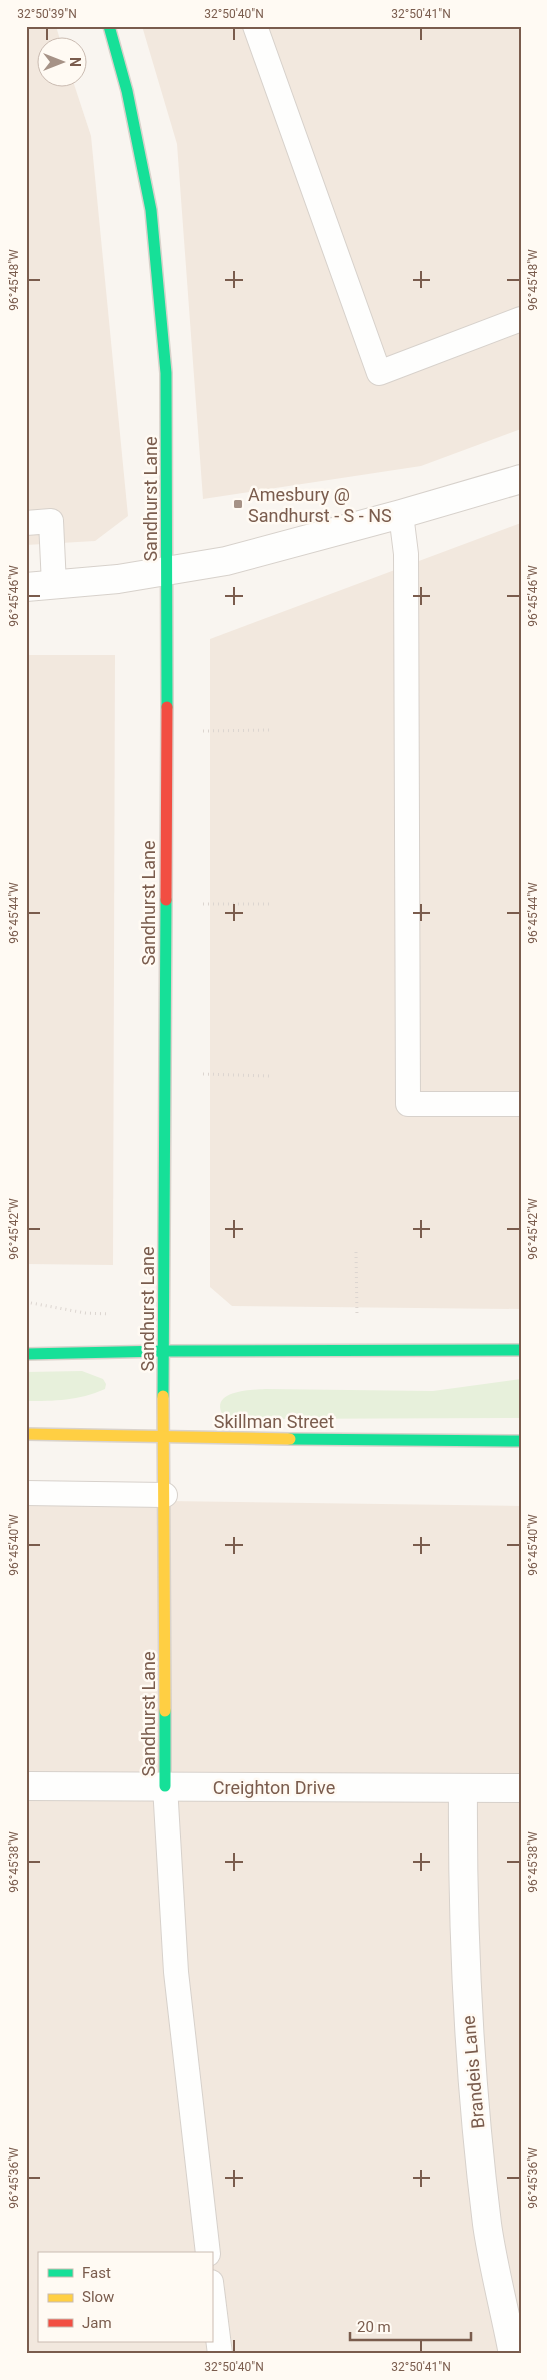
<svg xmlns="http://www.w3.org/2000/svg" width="547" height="2380" font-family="Roboto,sans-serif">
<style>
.residential{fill:#f2e8de;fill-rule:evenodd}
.green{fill:#e7f0db}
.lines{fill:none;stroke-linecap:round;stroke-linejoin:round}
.lane-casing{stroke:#d7d1cb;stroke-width:26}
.street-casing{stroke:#d7d1cb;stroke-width:30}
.fast-casing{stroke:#d9d2cb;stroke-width:14}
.slow-casing{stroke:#d9d2cb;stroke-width:14}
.jam-casing{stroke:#d9d2cb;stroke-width:14}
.path{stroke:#dcd5d0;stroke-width:3;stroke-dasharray:1 4;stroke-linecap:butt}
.lane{stroke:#fefefd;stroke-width:24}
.street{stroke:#fefefd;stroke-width:28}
.fast{stroke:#16e098;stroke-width:11}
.slow{stroke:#ffcf43;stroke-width:11}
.jam{stroke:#f24e42;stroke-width:11}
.ticks{fill:none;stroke:#7a5c4d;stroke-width:2}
.poi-dot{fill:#a69286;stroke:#fffaf3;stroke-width:2}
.labels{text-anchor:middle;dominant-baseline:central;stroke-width:5;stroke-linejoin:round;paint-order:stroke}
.poi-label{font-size:18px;fill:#7a5c4d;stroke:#fffaf3;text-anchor:start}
.street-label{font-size:18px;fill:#7a5c4d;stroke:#fffaf3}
.neatline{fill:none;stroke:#7a5c4d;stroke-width:2}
.ticks-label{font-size:12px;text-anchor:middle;fill:#7a5c4d}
</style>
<rect width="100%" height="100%" fill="#f9f5f0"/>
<g class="residential">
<polygon points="26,26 56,26 62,47 48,48 48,78 72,78 91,136 128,516 95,541 26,545"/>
<polygon points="142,26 521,26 521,429 421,466 203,499 177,144"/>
<polygon points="521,523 521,1309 232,1306 210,1287 210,639"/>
<polygon points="26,655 115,655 113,1265 26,1264"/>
<path d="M26 1499 521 1506V2354H26ZM39 2254H211V2341H39Z"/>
</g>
<g class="green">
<path d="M82 1371 103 1379 106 1384 105 1389C78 1401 55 1401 26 1401V1372Z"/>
<path d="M521 1379V1418L232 1419 223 1416C209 1391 249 1390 265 1389L433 1391Z"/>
</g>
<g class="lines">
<g class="lane-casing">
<g id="lane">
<polyline points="255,26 379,373 521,319"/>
<polyline points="401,514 406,554 408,1104 521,1104"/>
<polyline points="26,523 51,521 54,585"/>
<polyline points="26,1493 165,1495"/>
<polyline points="165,1786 176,1972 208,2254"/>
<polyline points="211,2282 220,2354"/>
</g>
</g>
<g class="street-casing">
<g id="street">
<polyline points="26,587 118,579 226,561 401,514 521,479"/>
<polyline points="26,1786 521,1788"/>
<path d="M463 1788C462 1934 469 2079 487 2224 493 2267 505 2311 513 2354"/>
</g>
</g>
<g class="fast-casing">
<g id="fast">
<polyline points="109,26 127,91 151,210 166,373 167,707"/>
<polyline points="26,1354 165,1351 521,1350"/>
<polyline points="163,1396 166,900"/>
<polyline points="290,1439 521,1441"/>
<polyline points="165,1711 165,1786"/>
</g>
</g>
<g class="slow-casing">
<g id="slow">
<polyline points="163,1396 165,1711"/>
<polyline points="26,1434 290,1439"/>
</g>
</g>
<g class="jam-casing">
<polyline id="jam" points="166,900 167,707"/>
</g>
<g class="path">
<polyline points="203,731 271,730"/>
<polyline points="203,904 270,904"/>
<polyline points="203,1074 269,1076"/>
<polyline points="356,1252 357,1317"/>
<polyline points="26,1302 85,1313 110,1314"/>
</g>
<use href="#lane" class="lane"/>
<use href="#street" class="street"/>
<use href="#fast" class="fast"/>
<use href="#slow" class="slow"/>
<use href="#jam" class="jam"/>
</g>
<path class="ticks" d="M47 28V40M234 28V40M421 28V40M234 271V288M421 271V288M28 280H40M225 280H243M413 280H430M507 280H520M234 587V605M421 587V605M28 596H40M225 596H243M413 596H430M507 596H520M234 904V921M421 904V921M28 913H40M225 913H243M413 913H430M507 913H520M234 1220V1238M421 1220V1238M28 1229H40M225 1229H243M413 1229H430M507 1229H520M234 1537V1554M421 1537V1554M28 1545H40M225 1545H243M413 1545H430M507 1545H520M234 1853V1871M421 1853V1871M28 1862H40M225 1862H243M413 1862H430M507 1862H520M234 2170V2187M421 2170V2187M28 2178H40M225 2178H243M413 2178H430M507 2178H520M234 2340V2352M421 2340V2352"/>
<rect class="poi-dot" x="233" y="499" width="10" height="10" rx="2.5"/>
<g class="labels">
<g class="poi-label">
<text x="248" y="494">Amesbury @<tspan x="248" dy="21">Sandhurst - S - NS</tspan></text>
</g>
<g class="street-label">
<text transform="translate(150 499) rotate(-90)">Sandhurst Lane</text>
<text transform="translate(148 903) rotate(-90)">Sandhurst Lane</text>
<text transform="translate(147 1309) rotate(-90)">Sandhurst Lane</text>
<text x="274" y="1421">Skillman Street</text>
<text transform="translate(148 1714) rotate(-90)">Sandhurst Lane</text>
<text x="274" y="1787">Creighton Drive</text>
<text transform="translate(473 2072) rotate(-95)">Brandeis Lane</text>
</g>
</g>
<rect width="547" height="2380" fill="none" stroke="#fffaf3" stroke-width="55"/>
<rect x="38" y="2252" width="175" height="90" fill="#fffaf3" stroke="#cabbb1"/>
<rect x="48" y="2269" width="25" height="8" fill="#16e098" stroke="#cabbb1"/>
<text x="82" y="2278" font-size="15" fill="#7a5c4d">Fast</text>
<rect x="48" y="2294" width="25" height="8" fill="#ffcf43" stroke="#cabbb1"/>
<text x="82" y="2302" font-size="15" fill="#7a5c4d">Slow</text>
<rect x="48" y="2319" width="25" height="8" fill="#f24e42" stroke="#cabbb1"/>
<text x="82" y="2328" font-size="15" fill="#7a5c4d">Jam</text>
<g transform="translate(62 62) rotate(90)"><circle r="24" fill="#fffaf3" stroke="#cabbb1"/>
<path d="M0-4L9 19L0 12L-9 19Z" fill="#a69286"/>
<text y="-8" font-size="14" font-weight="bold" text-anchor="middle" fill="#7a5c4d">N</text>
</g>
<path d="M350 2332v8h121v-8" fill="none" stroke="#7a5c4d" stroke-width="2.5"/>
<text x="357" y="2332" font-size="15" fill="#7a5c4d" stroke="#fffaf3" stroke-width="4" paint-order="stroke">20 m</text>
<rect x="28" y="28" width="492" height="2324" class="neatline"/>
<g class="ticks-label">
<text x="47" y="18">32°50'39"N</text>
<text x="234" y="18">32°50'40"N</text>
<text x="421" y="18">32°50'41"N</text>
<text transform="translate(533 280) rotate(-90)" y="4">96°45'48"W</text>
<text transform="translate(14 280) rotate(-90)" y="4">96°45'48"W</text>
<text transform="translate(14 596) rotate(-90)" y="4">96°45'46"W</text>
<text transform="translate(533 596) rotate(-90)" y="4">96°45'46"W</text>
<text transform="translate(14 913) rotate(-90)" y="4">96°45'44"W</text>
<text transform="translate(533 913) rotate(-90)" y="4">96°45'44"W</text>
<text transform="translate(533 1229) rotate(-90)" y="4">96°45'42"W</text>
<text transform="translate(14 1229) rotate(-90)" y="4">96°45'42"W</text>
<text transform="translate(14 1545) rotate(-90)" y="4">96°45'40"W</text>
<text transform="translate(533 1545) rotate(-90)" y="4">96°45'40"W</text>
<text transform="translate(533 1862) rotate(-90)" y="4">96°45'38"W</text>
<text transform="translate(14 1862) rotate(-90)" y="4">96°45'38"W</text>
<text transform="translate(533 2178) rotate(-90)" y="4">96°45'36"W</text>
<text transform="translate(14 2178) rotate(-90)" y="4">96°45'36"W</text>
<text x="234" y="2371">32°50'40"N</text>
<text x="421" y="2371">32°50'41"N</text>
</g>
</svg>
